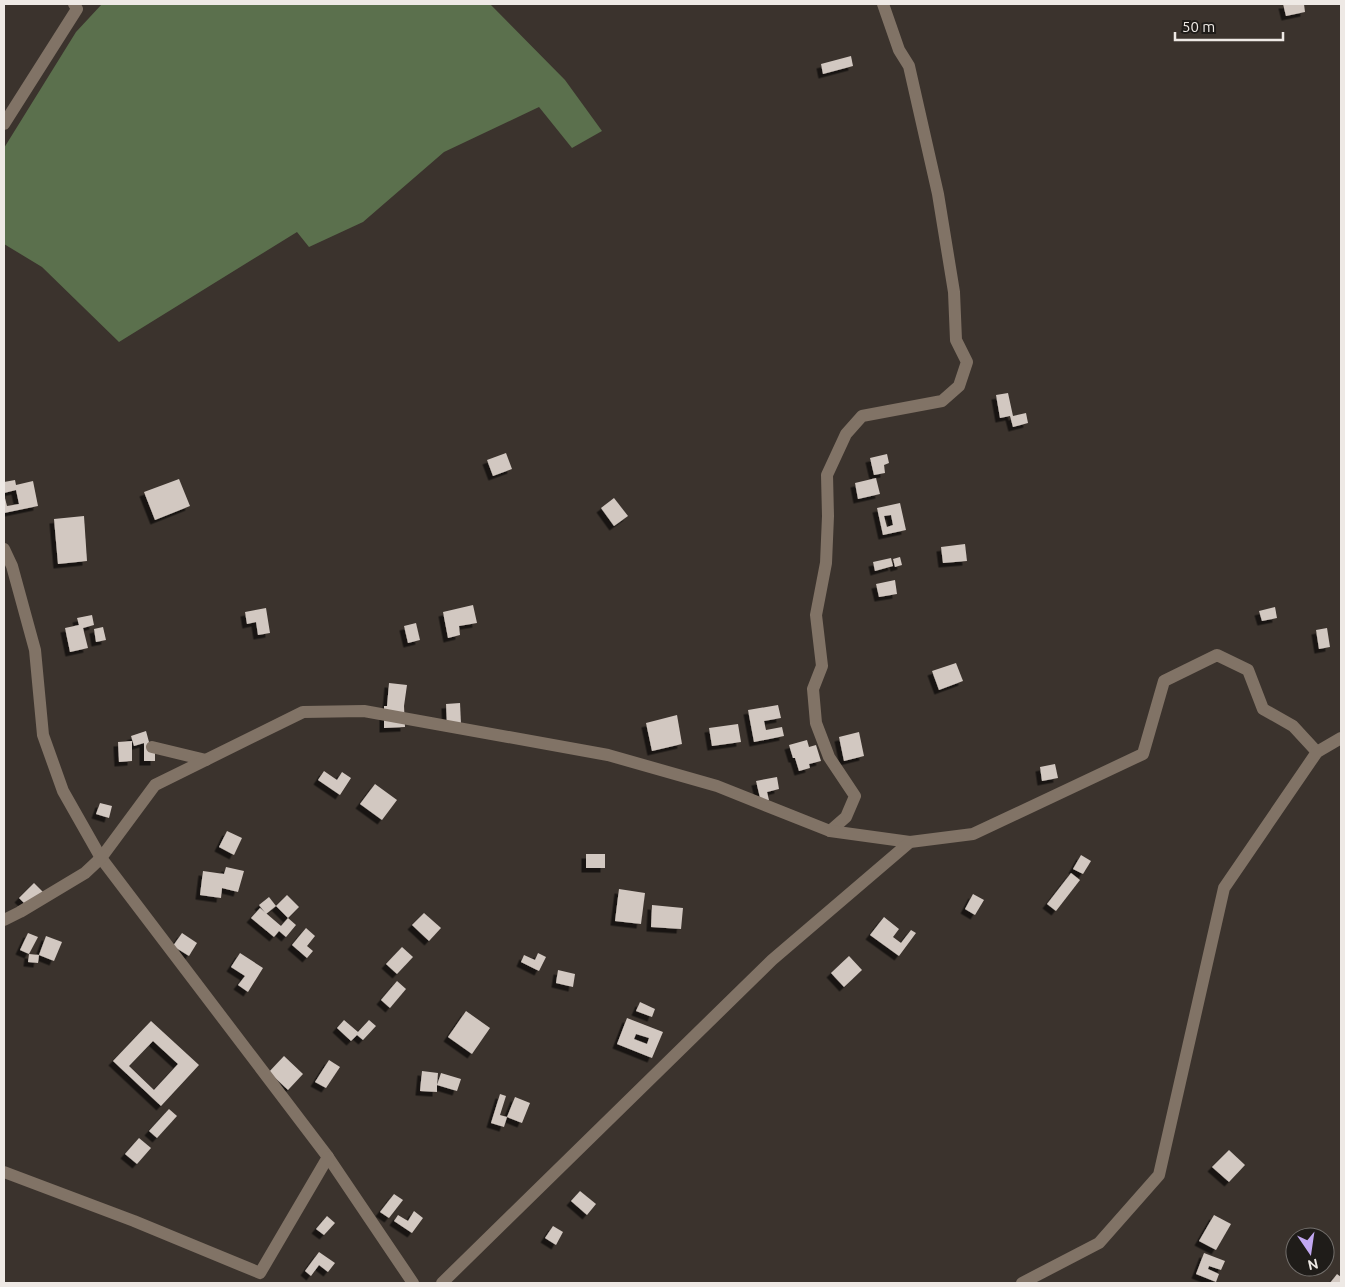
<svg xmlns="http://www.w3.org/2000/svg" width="1345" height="1287" font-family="Ubuntu,sans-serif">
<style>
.forest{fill:#5b704d}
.building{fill:#d2c8c1;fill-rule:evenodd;filter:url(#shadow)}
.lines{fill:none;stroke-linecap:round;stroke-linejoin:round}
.minor{stroke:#817366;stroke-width:12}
</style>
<defs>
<filter id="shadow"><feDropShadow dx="-4.5" dy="4.5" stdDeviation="0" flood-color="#0009"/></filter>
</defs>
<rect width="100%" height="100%" fill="#3b332d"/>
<polygon class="forest" points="102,4 490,4 565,80 602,131 572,148 539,107 444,152 363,222 309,247 297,232 119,342 42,267 4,244 4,148 76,32"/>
<g class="building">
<polygon points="1283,4 1304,4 1305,12 1286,16"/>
<polygon points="851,56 853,66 823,74 821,64"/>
<polygon points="1008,393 1013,416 1026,413 1028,423 1013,427 1010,416 1000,418 996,395"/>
<polygon points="506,453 512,469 493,476 487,460"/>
<polygon points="887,454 889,463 884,465 885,473 874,475 870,458"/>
<polygon points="876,478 880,494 858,499 855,483"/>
<polygon points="179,479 190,506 155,520 144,492"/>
<polygon points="15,480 16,485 33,481 38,506 4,513 4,494 7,506 19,504 16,490 4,493 4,482"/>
<polygon points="614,498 628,516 614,526 601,508"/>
<path d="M900 503 906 530 883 535 877 508ZM891 515 893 525 887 527 884 516Z"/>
<polygon points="84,516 87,561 58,564 54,519"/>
<polygon points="965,544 967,561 943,563 941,547"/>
<polygon points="900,557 902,565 895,567 893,559"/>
<polygon points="891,558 893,566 875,571 873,562"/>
<polygon points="895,580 897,594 879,597 876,584"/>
<polygon points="473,605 477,623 459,626 460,635 448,638 443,612"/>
<polygon points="1275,607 1277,618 1262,621 1259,611"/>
<polygon points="266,608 270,633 258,635 256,622 247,624 245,612"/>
<polygon points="92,615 94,625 83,628 88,648 70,652 65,628 79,625 77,618"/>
<polygon points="416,623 420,640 408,643 404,626"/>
<polygon points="103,627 106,640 96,642 94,629"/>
<polygon points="1327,628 1330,647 1319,649 1316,630"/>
<polygon points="956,663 963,681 939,690 932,671"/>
<polygon points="389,683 407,685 404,706 405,727 384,728 384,706 387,706"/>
<polygon points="460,703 461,724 447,725 446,704"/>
<polygon points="778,705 781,718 764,721 766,730 782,727 784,736 754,742 748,710"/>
<polygon points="677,715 682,744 652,751 646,723"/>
<polygon points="738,724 741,742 712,746 709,728"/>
<polygon points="146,731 149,742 155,742 155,761 144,761 144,743 134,746 131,736"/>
<polygon points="859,732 864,756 844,761 839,737"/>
<polygon points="807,740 809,747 816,745 821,761 809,764 810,768 799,771 795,758 793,758 789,745"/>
<polygon points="132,741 132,761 119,762 118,742"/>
<polygon points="1055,764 1058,778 1042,781 1040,767"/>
<polygon points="324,771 337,780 342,772 351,778 340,795 318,780"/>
<polygon points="777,777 779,789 767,792 769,800 761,802 756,781"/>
<polygon points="375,784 397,800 382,820 360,804"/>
<polygon points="100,803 112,806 109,818 96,814"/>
<polygon points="227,831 242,838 234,855 219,847"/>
<rect x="586" y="854" width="19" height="14"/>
<polygon points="1081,855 1091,861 1083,874 1073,869"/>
<polygon points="226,867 244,871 238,892 222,888 221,898 200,895 203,871 224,874"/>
<polygon points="1071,873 1080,880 1056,911 1047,904"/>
<polygon points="34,883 45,894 30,909 19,898"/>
<polygon points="619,889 645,893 641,924 615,921"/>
<polygon points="973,894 984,900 975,915 965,909"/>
<polygon points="287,895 299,907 288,918 276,906"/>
<polygon points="269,897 276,906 266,914 259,905"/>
<polygon points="652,905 683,908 681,929 651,927"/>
<polygon points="260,908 281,926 288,918 296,925 286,937 279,931 274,937 251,918"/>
<polygon points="424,913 441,928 429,941 412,925"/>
<polygon points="884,917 899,929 893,937 901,943 911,930 916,933 899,956 870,935"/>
<polygon points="306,928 315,936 307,946 313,951 307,958 292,945"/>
<polygon points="28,933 38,937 29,954 20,950"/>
<polygon points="182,933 197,943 189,956 173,946"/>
<polygon points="46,936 62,942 54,961 39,955"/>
<polygon points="402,947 413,957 397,974 386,964"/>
<polygon points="240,953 263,968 248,992 238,985 245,976 231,967"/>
<polygon points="538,953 546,957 539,971 521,962 524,955 535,960"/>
<polygon points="29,954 39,955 38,963 28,962"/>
<polygon points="849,956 862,970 844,987 831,973"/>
<polygon points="558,970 575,974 573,987 556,983"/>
<polygon points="397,981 406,989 390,1008 381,1000"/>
<polygon points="640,1002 655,1009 652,1017 636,1011"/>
<polygon points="466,1011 490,1028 472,1054 448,1037"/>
<path d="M627 1018 663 1032 652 1058 617 1044ZM636 1034 649 1038 647 1044 634 1039Z"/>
<polygon points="344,1020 358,1032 369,1020 376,1026 363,1040 357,1035 351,1041 337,1028"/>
<path d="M151 1021 199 1065 161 1106 113 1061ZM153 1041 178 1064 154 1090 129 1066Z"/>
<polygon points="284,1056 303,1074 288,1090 269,1072"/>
<polygon points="329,1060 340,1067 326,1088 315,1082"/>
<polygon points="422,1071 438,1073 437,1085 441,1073 461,1079 457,1091 437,1085 437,1092 420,1091"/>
<polygon points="500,1094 506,1096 500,1115 507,1117 504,1127 491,1123"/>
<polygon points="515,1097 530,1103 522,1123 507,1117"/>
<polygon points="169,1109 177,1116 157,1138 149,1131"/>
<polygon points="139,1138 151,1148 137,1164 125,1154"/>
<polygon points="1229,1150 1245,1165 1229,1182 1212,1167"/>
<polygon points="580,1191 596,1204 587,1215 571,1201"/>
<polygon points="394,1194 403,1200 389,1218 380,1212"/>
<polygon points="414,1211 423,1218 412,1233 394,1221 398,1215 408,1221"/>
<polygon points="1214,1215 1231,1224 1216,1250 1199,1241"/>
<polygon points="327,1216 335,1223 324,1235 316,1229"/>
<polygon points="553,1226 563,1232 556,1245 545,1238"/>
<polygon points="319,1252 335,1263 328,1272 319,1265 311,1276 305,1271"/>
<polygon points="1204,1253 1225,1261 1221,1270 1209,1266 1208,1269 1219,1274 1216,1282 1196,1274"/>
<polygon points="1337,1274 1341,1277 1341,1283 1330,1283"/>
</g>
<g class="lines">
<g class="minor">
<polyline points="4,124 77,9 74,4"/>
<polyline points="4,549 12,566 35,650 43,735 63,791 101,858 328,1157 413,1283"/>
<polyline points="152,747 206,760"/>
<polyline points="830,831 846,817 855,796 829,757 816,723 813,689 822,666 816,615 826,563 828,516 827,475 846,434 862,416 942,401 959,386 967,362 956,340 954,292 938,194 909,66 899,50 883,4"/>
<polyline points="4,920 20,912 85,873 101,858 155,785 303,712 364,711 608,755 717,786 830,831 910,842"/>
<polyline points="4,1172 134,1221 260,1273 328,1157"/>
<polyline points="442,1283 772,960 910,842 973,834 1143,754 1164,681 1217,655 1248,670 1263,709 1293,726 1317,752"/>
<polyline points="1022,1283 1099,1243 1159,1175 1224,888 1317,752 1341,738"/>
</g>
</g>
<rect width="1345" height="1287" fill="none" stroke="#eee9e5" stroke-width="10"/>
<g transform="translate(1310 1252) rotate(167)"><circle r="24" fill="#1f1c19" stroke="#726e6b"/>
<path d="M0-4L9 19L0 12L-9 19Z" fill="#c2a8f2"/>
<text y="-8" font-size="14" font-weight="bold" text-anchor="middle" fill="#eee9e5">N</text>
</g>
<path d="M1175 32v8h108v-8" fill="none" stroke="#eee9e5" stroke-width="2.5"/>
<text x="1182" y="32" font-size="15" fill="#eee9e5" stroke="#1f1c19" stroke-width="4" paint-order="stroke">50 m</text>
</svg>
